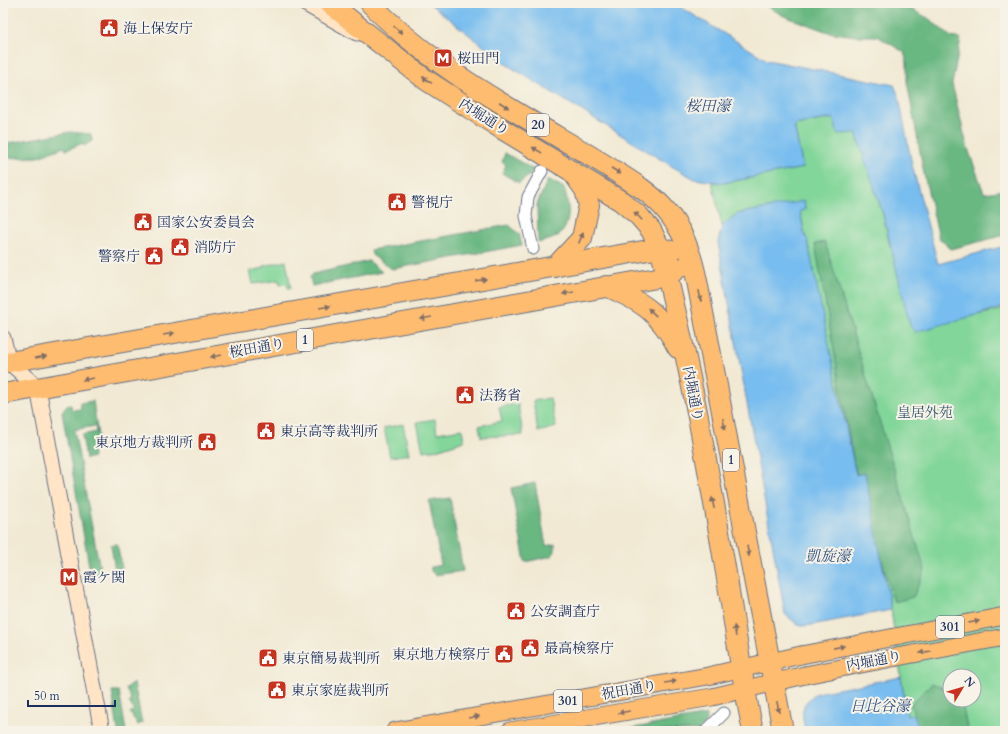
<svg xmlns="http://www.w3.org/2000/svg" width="1008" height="734" font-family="Cardo,'Noto Serif JP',serif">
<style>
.green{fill:#82d699;stroke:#4e827c;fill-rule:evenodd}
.forest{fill:#69b781;stroke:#427370}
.water{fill:#78bdef;stroke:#4a76a6}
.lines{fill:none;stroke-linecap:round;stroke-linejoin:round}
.street-casing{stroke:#667087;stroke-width:13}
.secondary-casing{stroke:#667087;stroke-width:17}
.primary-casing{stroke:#667087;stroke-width:19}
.highway-casing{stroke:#667087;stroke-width:22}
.street{stroke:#fff;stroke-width:11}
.secondary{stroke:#ffe4c6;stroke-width:15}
.primary{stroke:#febc70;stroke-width:17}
.highway{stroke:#febc70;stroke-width:20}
.primary-bridge-casing{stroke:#667087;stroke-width:19;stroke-linecap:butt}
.primary-bridge{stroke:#febc70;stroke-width:17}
.oneway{fill:#816e66}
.labels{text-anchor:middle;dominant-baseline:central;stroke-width:4;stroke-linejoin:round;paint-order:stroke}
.shield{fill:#f7f3e8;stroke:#5d6a87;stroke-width:1}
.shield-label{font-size:13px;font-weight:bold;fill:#1b2f5e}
.poi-label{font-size:14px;fill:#1b2f5e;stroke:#f7f3e8;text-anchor:start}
.street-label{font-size:14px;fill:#1b2f5e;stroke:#f7f3e8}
.park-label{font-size:14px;fill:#35596d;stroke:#f7f3e8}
.water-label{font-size:15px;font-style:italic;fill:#325282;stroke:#f7f3e8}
</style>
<rect width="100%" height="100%" fill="#f7f3e8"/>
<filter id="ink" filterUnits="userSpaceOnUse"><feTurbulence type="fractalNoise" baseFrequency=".025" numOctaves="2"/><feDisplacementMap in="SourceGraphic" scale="8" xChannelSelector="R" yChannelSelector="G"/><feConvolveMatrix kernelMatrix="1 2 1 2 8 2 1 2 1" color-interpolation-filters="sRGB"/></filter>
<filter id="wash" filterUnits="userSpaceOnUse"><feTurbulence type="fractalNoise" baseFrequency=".012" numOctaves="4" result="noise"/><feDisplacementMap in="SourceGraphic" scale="16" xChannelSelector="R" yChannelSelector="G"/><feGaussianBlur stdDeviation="0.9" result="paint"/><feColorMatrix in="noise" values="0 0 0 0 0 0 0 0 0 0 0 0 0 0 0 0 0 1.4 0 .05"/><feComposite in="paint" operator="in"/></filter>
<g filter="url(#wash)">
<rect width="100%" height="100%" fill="#f1e9d3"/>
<g class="green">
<path d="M833 118 856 132 883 214 890 247 968 317 1005 309V731H919L907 716 891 610 865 474 856 475 800 211 805 210 804 202 737 214 722 226 712 182 723 183 803 168 794 125ZM950 676H974V700H950Z"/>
<polygon points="286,261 291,288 288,288 286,283 280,285 279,280 253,284 250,271 264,268 264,266"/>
<polygon points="550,398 556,427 538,432 533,401"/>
<polygon points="518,404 523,435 481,437 479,426 502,421 499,407"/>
<polygon points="435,419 437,433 462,429 464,441 440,449 423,451 417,422"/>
<polygon points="403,424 409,454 390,457 384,428"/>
</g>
<g class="forest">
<polygon points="762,3 899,3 928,18 951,37 961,39 952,84 967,146 984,193 1005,190 1005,235 951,249 939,238 925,179 907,82 907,63 904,52 877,36 856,36 828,32 784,16"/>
<polygon points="70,132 91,134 92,141 84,146 83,143 66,150 64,147 38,157 3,158 3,144"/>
<polygon points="505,153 534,170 530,175 519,183 502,173 506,165 502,162"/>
<path d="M548 179 564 188C569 203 573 227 556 237 551 240 544 241 538 243L537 204Z"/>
<polygon points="509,225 519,234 522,245 392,269 372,255 371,250"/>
<polygon points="825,242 925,570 913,597 894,602 854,464 815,244"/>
<polygon points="369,261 382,272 312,286 310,277 313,274"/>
<polygon points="93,401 99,443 92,445 93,457 86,459 82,435 96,432 95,426 74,430 101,575 91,577 62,412 66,406 71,405 72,410 81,409 80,403"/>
<polygon points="535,483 546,546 555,544 555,551 552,556 525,562 511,488"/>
<polygon points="450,498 463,571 435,575 431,571 431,567 441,565 429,501"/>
<polygon points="117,544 122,568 115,570 111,545"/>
<polygon points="134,683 142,723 138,725 130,713 134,710 129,702 131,700 126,688"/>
<polygon points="932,683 950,691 950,700 961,700 968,731 918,731 911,704"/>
<polygon points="112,691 119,691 126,731 118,731"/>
<polygon points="707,715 707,721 699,731 617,731"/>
</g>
<g class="water">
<polygon points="429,3 674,3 767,60 894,85 899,97 912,165 938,264 1005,246 1005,307 915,332 910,326 883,214 856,133 838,134 833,118 794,125 803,168 723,183 695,179 673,167 506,64"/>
<polygon points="804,201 805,210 800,211 805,237 807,238 856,475 865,473 891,610 806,626 798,625 785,614 718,242 722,226 737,214"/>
<path d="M901 677 907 716 914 714 919 731H805C802 711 799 705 817 693Z"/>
</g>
</g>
<g filter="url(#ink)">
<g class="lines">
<g class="street-casing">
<g id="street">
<polyline points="533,249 526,216 528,197 542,171"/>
<polyline points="706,731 724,713"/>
</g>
</g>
<g class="secondary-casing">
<g id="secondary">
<polyline points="304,3 357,33"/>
<polyline points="3,338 9,362 38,388 102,731"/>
</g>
</g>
<g class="primary-casing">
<g id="primary">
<polyline points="895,637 1005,616"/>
<polyline points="897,657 1005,637"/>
<polyline points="395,731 708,676 801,655"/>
<polyline points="510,731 712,697 805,675"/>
</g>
</g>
<g class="highway-casing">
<g id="highway">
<path d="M329 3 426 80 502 129 621 201 639 216 651 230 660 248C687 351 706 456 724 561 734 618 741 675 753 731"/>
<path d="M370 3C412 47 464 81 516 112 550 133 584 151 618 173 634 183 650 193 663 207 683 229 691 252 697 281L783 731"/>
<polyline points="555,267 582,238 589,205 585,190 573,173"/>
<path d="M606 286C643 302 659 312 678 348"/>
<polyline points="3,363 660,248 671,251"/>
<polyline points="3,394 668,276 678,268"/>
</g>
</g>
<use href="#street" class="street"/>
<use href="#secondary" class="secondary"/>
<use href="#primary" class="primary"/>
<use href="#highway" class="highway"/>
<g class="primary-bridge-casing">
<g id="primary-bridge">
<polyline points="801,655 895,637"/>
<polyline points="805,675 897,657"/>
</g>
</g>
<use href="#primary-bridge" class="primary-bridge"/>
</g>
<defs><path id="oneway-solid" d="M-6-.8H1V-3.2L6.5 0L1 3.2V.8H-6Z"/></defs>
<g class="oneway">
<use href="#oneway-solid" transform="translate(398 30) rotate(42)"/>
<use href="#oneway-solid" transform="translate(427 80) rotate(-145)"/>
<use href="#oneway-solid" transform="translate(504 105) rotate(33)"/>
<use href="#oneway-solid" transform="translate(537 150) rotate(-149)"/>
<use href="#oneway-solid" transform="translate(616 171) rotate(33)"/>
<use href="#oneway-solid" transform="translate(638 216) rotate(-135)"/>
<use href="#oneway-solid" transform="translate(581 238) rotate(-66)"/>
<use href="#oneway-solid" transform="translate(481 280) rotate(-10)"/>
<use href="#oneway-solid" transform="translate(568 293) rotate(170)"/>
<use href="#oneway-solid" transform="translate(700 296) rotate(79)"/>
<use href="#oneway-solid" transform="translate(325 307) rotate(-10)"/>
<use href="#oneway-solid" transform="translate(652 312) rotate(-136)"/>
<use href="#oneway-solid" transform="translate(426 318) rotate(170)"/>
<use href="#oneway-solid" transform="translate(169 334) rotate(-10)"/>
<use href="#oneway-solid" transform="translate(216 356) rotate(170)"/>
<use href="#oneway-solid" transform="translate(41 357) rotate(-10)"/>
<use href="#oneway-solid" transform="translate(88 379) rotate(170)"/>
<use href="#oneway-solid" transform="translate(724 424) rotate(79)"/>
<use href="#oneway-solid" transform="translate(713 503) rotate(-101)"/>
<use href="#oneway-solid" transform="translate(748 551) rotate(79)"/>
<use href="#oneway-solid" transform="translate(974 622) rotate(-11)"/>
<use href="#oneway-solid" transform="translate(735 631) rotate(-99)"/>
<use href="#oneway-solid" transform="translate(839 647) rotate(-11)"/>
<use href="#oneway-solid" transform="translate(925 652) rotate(169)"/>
<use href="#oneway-solid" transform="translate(671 682) rotate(-10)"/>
<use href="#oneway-solid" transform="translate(778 707) rotate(79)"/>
<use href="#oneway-solid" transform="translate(624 712) rotate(170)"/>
<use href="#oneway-solid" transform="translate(474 717) rotate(-10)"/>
</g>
</g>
<defs>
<g id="civic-square" transform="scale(1)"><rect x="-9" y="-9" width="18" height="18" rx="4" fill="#c8321e" stroke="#f7f3e8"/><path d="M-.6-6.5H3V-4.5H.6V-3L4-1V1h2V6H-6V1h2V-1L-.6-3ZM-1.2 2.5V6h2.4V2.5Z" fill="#fff"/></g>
<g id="metro-square" transform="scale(1)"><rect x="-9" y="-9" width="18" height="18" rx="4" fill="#c8321e" stroke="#f7f3e8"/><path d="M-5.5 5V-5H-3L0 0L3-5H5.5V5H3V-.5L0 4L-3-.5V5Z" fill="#fff"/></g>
</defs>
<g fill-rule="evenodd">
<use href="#civic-square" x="109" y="28"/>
<use href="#metro-square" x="443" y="58"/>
<use href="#civic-square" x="397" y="202"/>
<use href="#civic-square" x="143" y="222"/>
<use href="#civic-square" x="180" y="247"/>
<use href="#civic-square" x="154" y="256"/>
<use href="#civic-square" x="465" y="395"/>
<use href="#civic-square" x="266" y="431"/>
<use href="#civic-square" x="207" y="442"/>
<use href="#metro-square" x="69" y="577"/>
<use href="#civic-square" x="516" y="611"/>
<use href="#civic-square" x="530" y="648"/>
<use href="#civic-square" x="504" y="654"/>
<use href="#civic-square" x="268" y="658"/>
<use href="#civic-square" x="277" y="690"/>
</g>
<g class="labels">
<g class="shield">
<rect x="527" y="114" width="22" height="22" rx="3"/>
<rect x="297" y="329" width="16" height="22" rx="3"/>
<rect x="723" y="449" width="16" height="22" rx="3"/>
<rect x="936" y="616" width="28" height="22" rx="3"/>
<rect x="554" y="690" width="28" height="22" rx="3"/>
</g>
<g class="shield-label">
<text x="538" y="125">20</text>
<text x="305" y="340">1</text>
<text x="731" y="460">1</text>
<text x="950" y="627">301</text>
<text x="568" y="701">301</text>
</g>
<g class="poi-label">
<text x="123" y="28">海上保安庁</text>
<text x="457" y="58">桜田門</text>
<text x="411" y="202">警視庁</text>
<text x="157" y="222">国家公安委員会</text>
<text x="194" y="247">消防庁</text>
<text x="140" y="256" text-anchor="end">警察庁</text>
<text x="479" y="395">法務省</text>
<text x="280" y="431">東京高等裁判所</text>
<text x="193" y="442" text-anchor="end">東京地方裁判所</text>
<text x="83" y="577">霞ケ関</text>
<text x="530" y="611">公安調査庁</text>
<text x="544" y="648">最高検察庁</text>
<text x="490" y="654" text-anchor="end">東京地方検察庁</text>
<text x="282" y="658">東京簡易裁判所</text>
<text x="291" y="690">東京家庭裁判所</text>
</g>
<g class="street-label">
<text transform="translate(484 117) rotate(32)">内堀通り</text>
<text transform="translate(257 348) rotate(-10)">桜田通り</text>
<text transform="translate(693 394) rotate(79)">内堀通り</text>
<text transform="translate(874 661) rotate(-11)">内堀通り</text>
<text transform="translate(629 690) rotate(-10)">祝田通り</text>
</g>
<g class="park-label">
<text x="925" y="412">皇居外苑</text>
</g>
<g class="water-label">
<text x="708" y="106">桜田濠</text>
<text x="828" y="556">凱旋濠</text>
<text x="880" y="706">日比谷濠</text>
</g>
</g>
<rect width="1008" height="734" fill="none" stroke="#f7f3e8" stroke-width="16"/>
<g transform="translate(962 688) rotate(52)"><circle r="19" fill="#f7f3e8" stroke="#9fa5b1"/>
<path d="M0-3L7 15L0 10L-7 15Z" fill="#c8321e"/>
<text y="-6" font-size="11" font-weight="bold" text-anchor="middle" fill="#1b2f5e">N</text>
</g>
<path d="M28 700v6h87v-6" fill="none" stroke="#1b2f5e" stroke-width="2"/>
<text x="34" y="700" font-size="12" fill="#1b2f5e" stroke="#f7f3e8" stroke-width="3" paint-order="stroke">50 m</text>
</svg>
